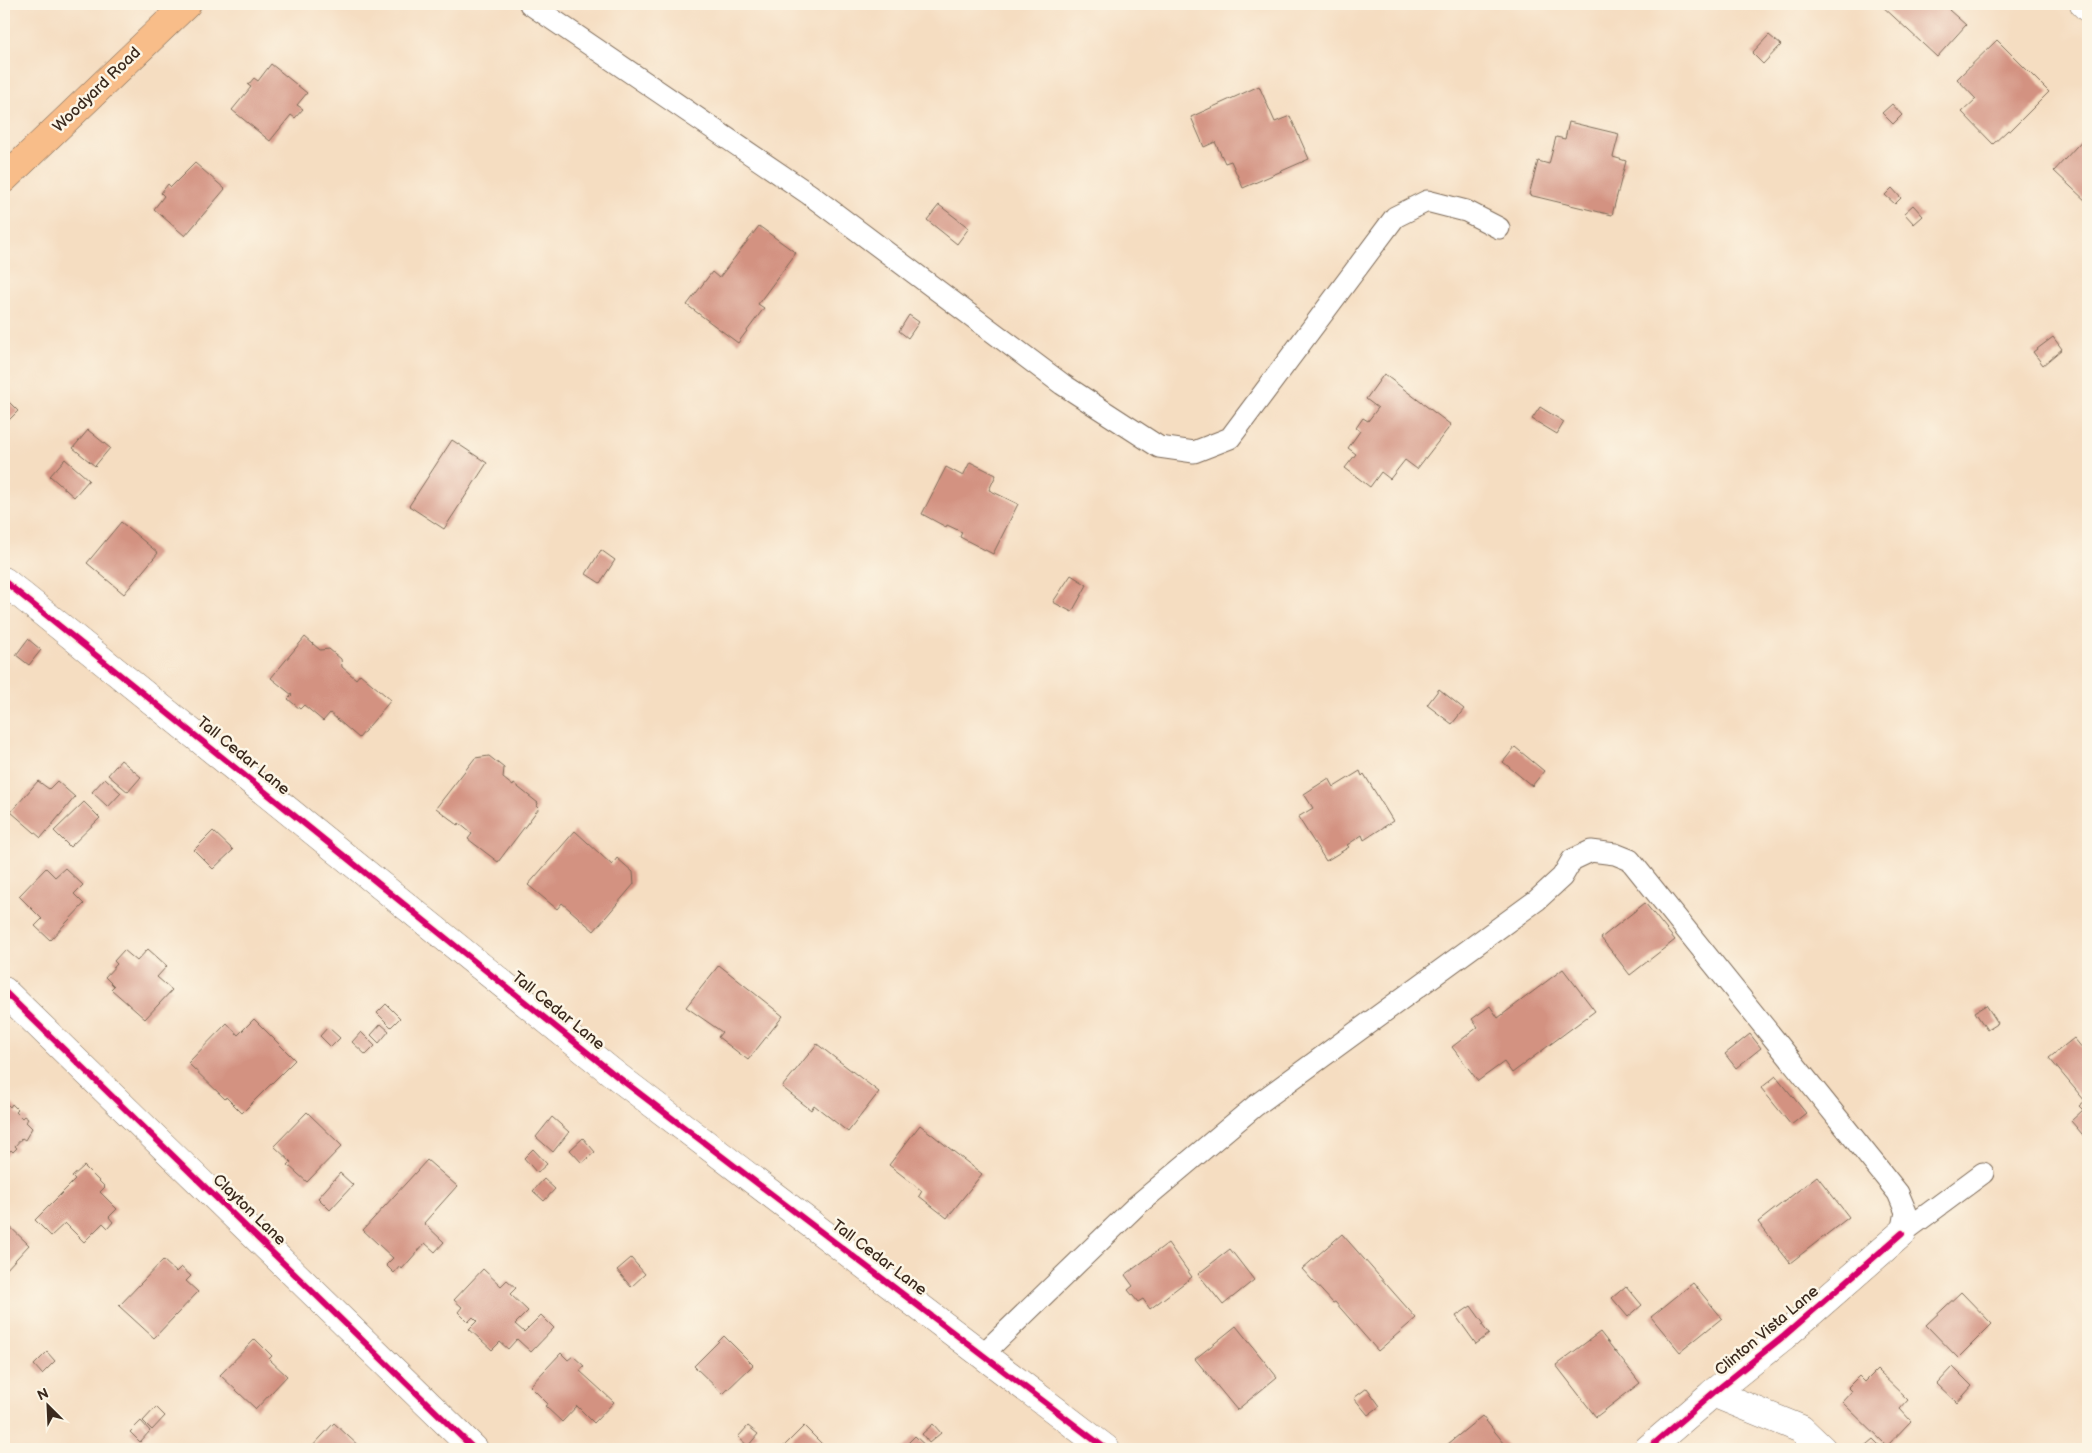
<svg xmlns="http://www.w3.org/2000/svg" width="2092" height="1453" font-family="'Balsamiq Sans',sans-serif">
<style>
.building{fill:#d39281}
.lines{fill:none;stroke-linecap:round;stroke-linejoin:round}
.lane-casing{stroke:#7c6957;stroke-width:23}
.street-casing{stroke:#7c6957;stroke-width:29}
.primary-casing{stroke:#7c6957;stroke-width:29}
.lane{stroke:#fff;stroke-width:21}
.street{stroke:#fff;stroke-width:28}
.primary{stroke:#f8bd89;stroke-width:28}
.cycleway-casing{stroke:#fcf5e5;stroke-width:9}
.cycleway{stroke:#d6006c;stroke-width:6}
.labels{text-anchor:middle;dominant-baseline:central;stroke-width:5;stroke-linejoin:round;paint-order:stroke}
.street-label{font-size:16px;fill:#3b2a1e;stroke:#fcf5e5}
</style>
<rect width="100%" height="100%" fill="#fcf5e5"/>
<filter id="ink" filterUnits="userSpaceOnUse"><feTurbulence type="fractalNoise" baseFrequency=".02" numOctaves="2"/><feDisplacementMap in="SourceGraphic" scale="10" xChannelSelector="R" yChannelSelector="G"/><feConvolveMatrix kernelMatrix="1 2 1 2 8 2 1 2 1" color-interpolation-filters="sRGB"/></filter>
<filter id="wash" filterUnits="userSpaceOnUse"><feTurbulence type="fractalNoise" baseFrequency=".0096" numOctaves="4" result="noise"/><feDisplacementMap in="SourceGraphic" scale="20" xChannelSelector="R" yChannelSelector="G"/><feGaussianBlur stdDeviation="1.12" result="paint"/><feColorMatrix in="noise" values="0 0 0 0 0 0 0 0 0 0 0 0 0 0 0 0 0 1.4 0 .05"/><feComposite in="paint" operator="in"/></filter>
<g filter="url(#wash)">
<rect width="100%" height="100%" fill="#f5ddc1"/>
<g id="blocks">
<g class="building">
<polygon points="1880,4 1951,4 1953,5 1949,10 1966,25 1937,57"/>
<polygon points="1769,35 1781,45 1763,64 1752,53"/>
<polygon points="1997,40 2049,92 2010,131 2008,130 1993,144 1962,112 1976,99 1957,79"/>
<polygon points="271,64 307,93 297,105 303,109 295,118 291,115 270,141 232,110 251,87 248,85 254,78 258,81"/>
<polygon points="1259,86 1275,122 1290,116 1309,159 1243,188 1231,161 1225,163 1215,142 1204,147 1191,117"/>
<polygon points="1892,104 1902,115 1893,124 1882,113"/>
<polygon points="1569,122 1619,134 1613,157 1626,161 1612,215 1529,195 1538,161 1549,164 1556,137 1565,139"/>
<polygon points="2087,135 2088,137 2088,203 2054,171"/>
<polygon points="195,163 225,189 185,236 154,209 164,196 161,193 168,184 171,187"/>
<polygon points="1892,188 1901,198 1895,204 1885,195"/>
<polygon points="939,205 969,228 957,244 927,220"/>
<polygon points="1913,205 1923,216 1914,224 1904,213"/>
<polygon points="759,226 796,253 758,304 764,308 738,343 687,305 712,272 719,278"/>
<polygon points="909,315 919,322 908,338 899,331"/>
<polygon points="2053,337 2062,349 2043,365 2033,352"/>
<polygon points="1384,374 1451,425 1417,469 1405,460 1390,479 1381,472 1370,487 1345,468 1356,454 1348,448 1360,431 1356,428 1363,418 1368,421 1378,408 1366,399"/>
<polygon points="4,397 18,411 4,425"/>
<polygon points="1540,407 1564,422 1557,434 1532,419"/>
<polygon points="88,430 110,448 95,466 73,448"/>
<polygon points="452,440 487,463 444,529 409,506"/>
<polygon points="65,459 89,480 74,497 50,476"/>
<polygon points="970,462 996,475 989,490 1018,504 993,554 960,537 962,532 947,525 946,527 922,514 946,467 963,476"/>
<polygon points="121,522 158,553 124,594 87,563"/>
<polygon points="601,550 615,560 600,583 586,574"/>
<polygon points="1071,575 1087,585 1072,612 1053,602"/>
<polygon points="305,637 320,650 329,649 341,659 342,667 356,679 360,674 391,700 359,738 330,713 323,721 304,705 300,709 288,699 292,695 271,678"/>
<polygon points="28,639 41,650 29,665 16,655"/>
<polygon points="1439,689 1464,709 1452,724 1427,705"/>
<polygon points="1515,747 1544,771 1532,786 1503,762"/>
<polygon points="489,756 504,768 503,778 513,786 514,784 538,803 537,806 539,808 498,862 468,839 472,834 459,823 458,825 436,808 475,758"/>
<polygon points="121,760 141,777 128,792 108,775"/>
<polygon points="1360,771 1362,776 1364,774 1393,821 1364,840 1362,835 1347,845 1349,847 1326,861 1298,817 1313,808 1304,794 1329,778 1334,787"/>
<polygon points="105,778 121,793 108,807 92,792"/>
<polygon points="38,781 49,789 57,781 75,797 41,838 11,812"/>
<polygon points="84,802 100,818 70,847 54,831"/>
<polygon points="213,831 233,850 213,869 194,850"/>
<polygon points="575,831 612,865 617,858 633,872 634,884 594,931 562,903 557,909 528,885"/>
<polygon points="46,868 55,877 65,868 83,885 74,894 84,904 50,940 35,926 42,919 19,896"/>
<polygon points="1645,903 1675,940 1630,975 1601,938"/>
<polygon points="148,949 167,966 157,977 172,990 145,1019 111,989 114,986 105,977 117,964 114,961 124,950 137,961"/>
<polygon points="719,965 783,1016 748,1060 718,1037 722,1032 686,1007"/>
<polygon points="1563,969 1595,1011 1512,1073 1504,1062 1478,1081 1452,1047 1478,1027 1472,1019 1490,1006 1498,1018"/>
<polygon points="386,1004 400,1018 391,1027 377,1013"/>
<polygon points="1986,1005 1998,1023 1987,1030 1975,1012"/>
<polygon points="254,1019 295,1060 242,1113 226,1097 225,1099 188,1063 227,1023 238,1035"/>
<polygon points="381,1024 389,1031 379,1043 371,1035"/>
<polygon points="328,1027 340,1038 331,1047 320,1036"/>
<polygon points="361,1032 375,1046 366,1055 352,1042"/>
<polygon points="1750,1034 1761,1048 1736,1068 1725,1054"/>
<polygon points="2074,1038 2088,1055 2088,1141 2071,1121 2083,1110 2079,1106 2085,1101 2049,1058"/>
<polygon points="817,1044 879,1092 848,1132 814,1105 811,1110 782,1087"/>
<polygon points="1776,1076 1806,1113 1791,1125 1761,1088"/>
<polygon points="4,1097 7,1100 5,1102 10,1107 12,1104 18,1110 16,1112 22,1118 24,1116 28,1119 26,1122 32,1128 25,1140 22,1138 15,1146 17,1148 13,1152 11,1150 4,1157"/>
<polygon points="307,1112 342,1146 307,1182 288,1165 291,1162 274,1146"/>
<polygon points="552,1117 569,1132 553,1152 536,1137"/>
<polygon points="920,1125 982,1174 947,1218 919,1196 922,1191 889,1165"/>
<polygon points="583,1138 595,1152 582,1163 570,1150"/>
<polygon points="533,1149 547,1164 537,1173 524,1158"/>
<polygon points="427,1160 457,1186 424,1223 444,1242 435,1252 425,1243 402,1269 400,1266 394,1273 386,1265 393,1258 363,1230"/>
<polygon points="84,1166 105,1187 100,1192 117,1209 109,1217 113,1222 108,1228 103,1223 84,1242 65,1223 51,1236 35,1220 75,1180 72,1177"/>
<polygon points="340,1173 353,1185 330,1210 318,1198"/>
<polygon points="1817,1176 1849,1217 1790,1263 1758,1222"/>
<polygon points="544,1179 555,1189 544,1201 533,1191"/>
<polygon points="4,1221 29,1245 4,1272"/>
<polygon points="1342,1234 1416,1318 1378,1351 1335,1302 1333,1303 1302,1269"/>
<polygon points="1168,1243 1192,1277 1150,1309 1143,1299 1138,1302 1128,1290 1133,1286 1125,1275"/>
<polygon points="1230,1249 1254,1280 1223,1305 1198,1274"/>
<polygon points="631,1258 645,1274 631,1287 617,1270"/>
<polygon points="163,1260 176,1272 181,1267 191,1276 186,1281 198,1292 154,1338 119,1306"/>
<polygon points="483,1269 501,1286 507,1280 516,1288 510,1294 528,1311 515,1324 524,1332 541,1315 554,1328 531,1352 517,1339 508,1349 500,1342 492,1350 469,1329 477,1321 473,1317 468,1322 458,1312 462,1307 454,1300"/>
<polygon points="1693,1283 1722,1318 1680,1352 1651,1317"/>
<polygon points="1626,1286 1642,1305 1628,1317 1612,1298"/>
<polygon points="1961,1292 1992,1324 1958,1358 1926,1325"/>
<polygon points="1471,1306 1484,1324 1482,1325 1489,1334 1476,1344 1456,1316"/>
<polygon points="1236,1326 1277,1377 1237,1410 1195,1359"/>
<polygon points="1600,1332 1640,1383 1596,1417 1556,1365"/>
<polygon points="724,1336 753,1365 723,1394 694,1366"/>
<polygon points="255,1339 272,1356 269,1359 287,1376 256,1409 220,1375"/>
<polygon points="47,1352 55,1361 42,1374 34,1365"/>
<polygon points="561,1353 568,1360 573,1356 584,1366 580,1371 614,1402 594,1423 577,1406 562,1422 545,1406 548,1404 530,1386"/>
<polygon points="1953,1367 1972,1386 1957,1403 1937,1384"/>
<polygon points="1877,1370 1908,1400 1900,1409 1911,1421 1887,1446 1842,1402 1852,1391 1848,1387 1859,1376 1865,1382"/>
<polygon points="1367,1388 1380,1406 1368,1415 1354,1398"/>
<polygon points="156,1407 165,1416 152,1430 143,1421"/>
<polygon points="1482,1416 1509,1449 1442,1449"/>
<polygon points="141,1421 150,1431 140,1442 130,1432"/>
<polygon points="334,1423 362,1449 310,1449"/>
<polygon points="933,1424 941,1433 929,1443 922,1434"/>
<polygon points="748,1426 758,1434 748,1446 738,1437"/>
<polygon points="804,1426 827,1449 781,1449"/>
<polygon points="915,1436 929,1449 902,1449"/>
<polygon points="1873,1439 1883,1449 1861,1449"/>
</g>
</g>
</g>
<g filter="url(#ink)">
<use href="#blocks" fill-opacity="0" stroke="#7c6957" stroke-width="1"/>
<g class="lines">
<g class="lane-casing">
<g id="lane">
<polyline points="530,4 809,194 1062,384 1159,447 1194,452 1230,438 1395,217 1427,201 1466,211 1499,228"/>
<polyline points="1902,1233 1983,1173"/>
<polyline points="982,1355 1136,1206 1255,1106 1537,900 1562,877 1572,860 1591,851 1615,854 1630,860 1898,1193 1906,1212 1902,1233"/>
</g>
</g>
<g class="street-casing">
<g id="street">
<polyline points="2084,4 2088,8"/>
<polyline points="4,581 614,1074 1106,1449"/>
<polyline points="4,991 474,1449"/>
<polyline points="1713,1393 1801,1429 1822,1449"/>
<polyline points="1648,1449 1713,1393 1784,1336 1902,1233"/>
</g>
</g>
<g class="primary-casing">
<polyline id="primary" points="4,179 187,4"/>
</g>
<use href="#lane" class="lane"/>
<use href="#street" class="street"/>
<use href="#primary" class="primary"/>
<g class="cycleway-casing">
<g id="cycleway">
<polyline points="4,581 614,1074 1106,1449"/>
<polyline points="4,991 474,1449"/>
<polyline points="1648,1449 1713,1393 1784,1336 1902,1233"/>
</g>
</g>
<use href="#cycleway" class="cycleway"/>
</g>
</g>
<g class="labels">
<g class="street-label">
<text transform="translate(97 90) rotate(-44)">Woodyard Road</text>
<text transform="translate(243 756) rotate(39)">Tall Cedar Lane</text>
<text transform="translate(558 1011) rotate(39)">Tall Cedar Lane</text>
<text transform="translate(249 1210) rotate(44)">Clayton Lane</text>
<text transform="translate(879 1258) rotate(37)">Tall Cedar Lane</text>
<text transform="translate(1767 1331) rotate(-40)">Clinton Vista Lane</text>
</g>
</g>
<rect width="2092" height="1453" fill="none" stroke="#fcf5e5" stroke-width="20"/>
<g transform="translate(48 1406) rotate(336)" stroke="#fcf5e5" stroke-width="4" paint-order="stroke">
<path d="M0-4L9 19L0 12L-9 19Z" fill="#3b2a1e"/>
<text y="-8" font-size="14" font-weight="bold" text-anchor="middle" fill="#3b2a1e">N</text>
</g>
</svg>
